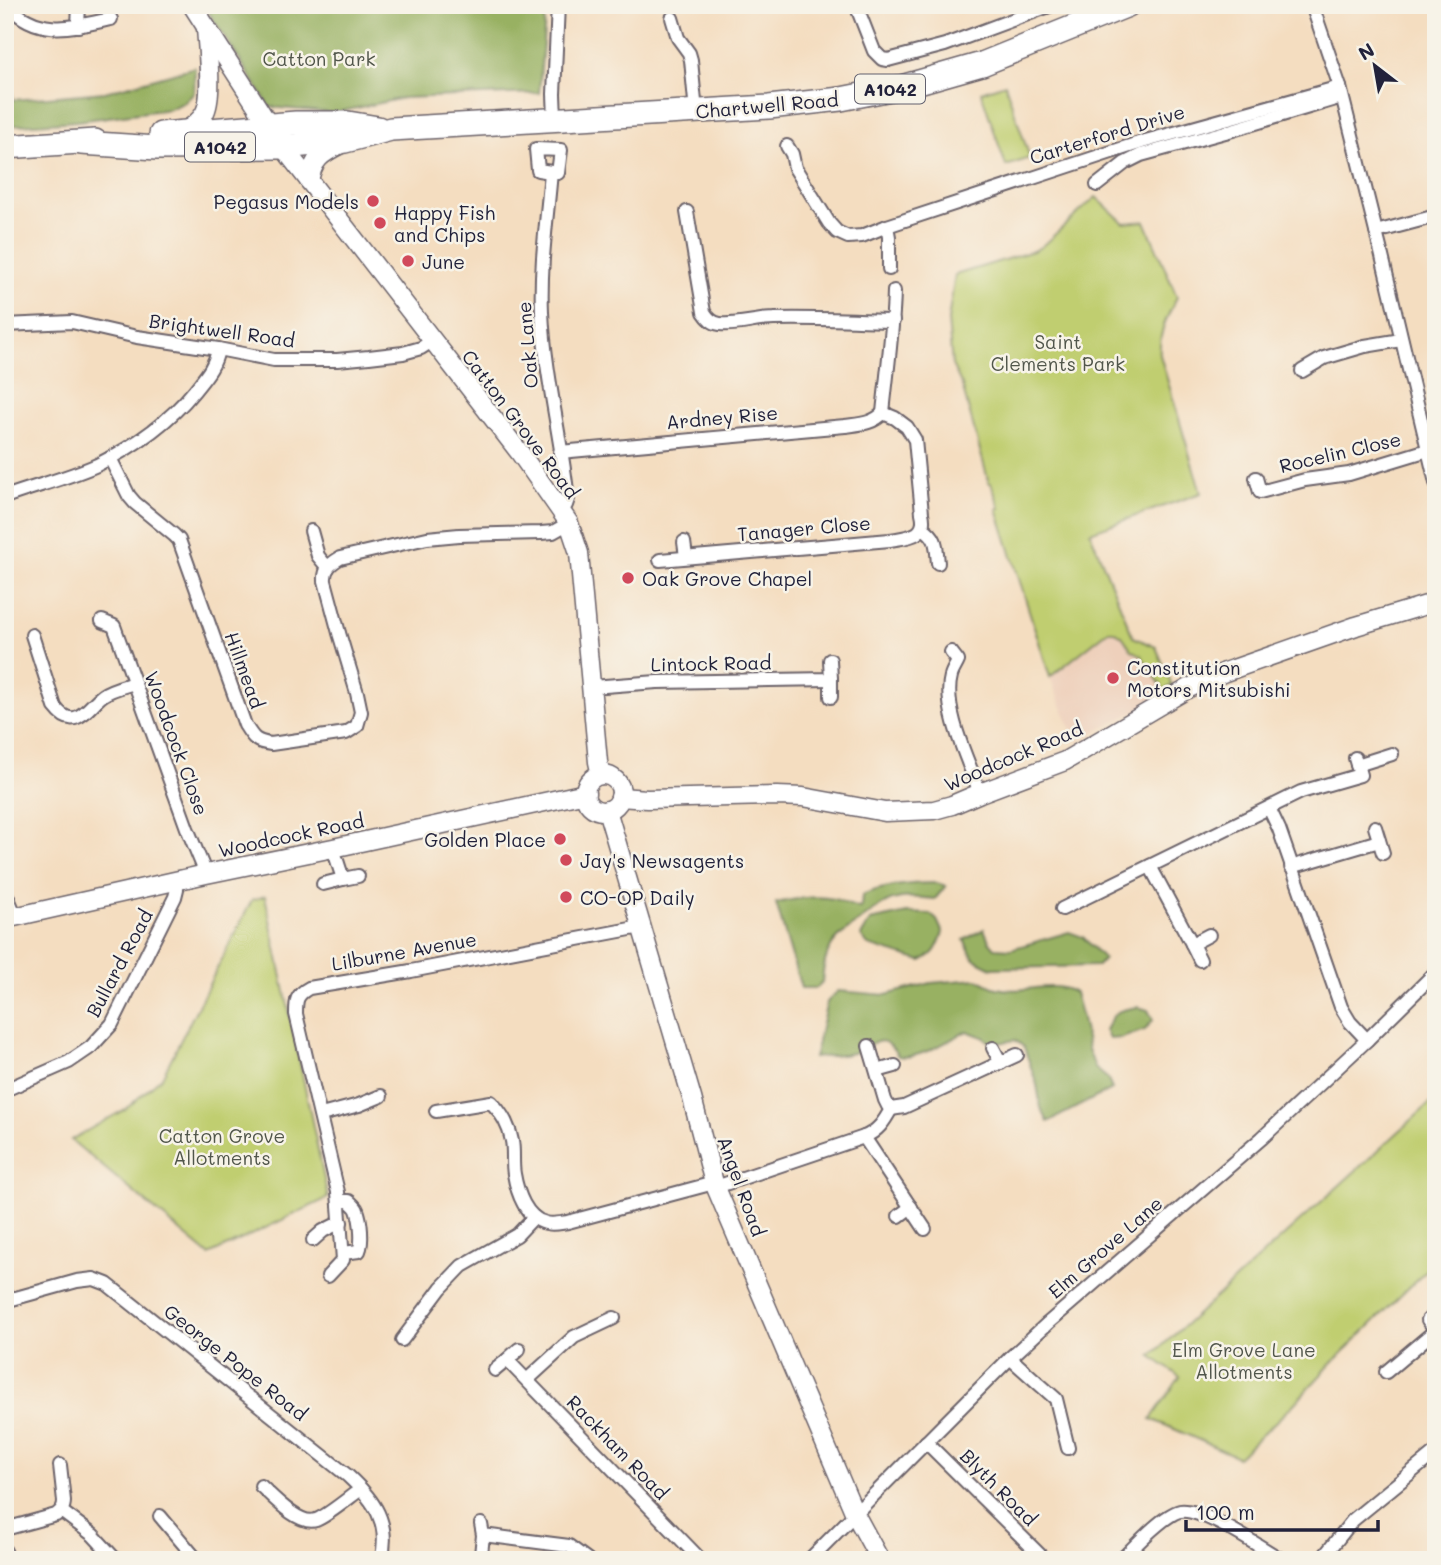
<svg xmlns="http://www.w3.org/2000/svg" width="1441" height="1565" font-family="Mali,sans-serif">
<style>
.built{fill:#eed0bb}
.green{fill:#c0ce70;stroke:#717856;stroke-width:2}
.forest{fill:#98b162;stroke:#5d6a4e;stroke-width:2}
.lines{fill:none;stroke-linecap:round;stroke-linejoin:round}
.street-casing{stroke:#6c636a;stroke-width:16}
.secondary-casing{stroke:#6c636a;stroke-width:21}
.highway-casing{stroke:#6c636a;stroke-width:26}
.street{stroke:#fff;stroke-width:12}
.secondary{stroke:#fff;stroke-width:18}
.highway{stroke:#fff;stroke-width:23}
.poi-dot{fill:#d1495b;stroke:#f7f3e8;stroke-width:2.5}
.labels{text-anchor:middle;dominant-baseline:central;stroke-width:5;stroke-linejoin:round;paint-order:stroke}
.shield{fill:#f7f3e8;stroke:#62616f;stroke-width:2}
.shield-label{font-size:18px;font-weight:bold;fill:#22223b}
.park-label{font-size:19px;fill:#51564b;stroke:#f7f3e8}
.street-label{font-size:19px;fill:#22223b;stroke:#f7f3e8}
.poi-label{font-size:19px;fill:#22223b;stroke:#f7f3e8;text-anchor:start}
</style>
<rect width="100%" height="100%" fill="#f7f3e8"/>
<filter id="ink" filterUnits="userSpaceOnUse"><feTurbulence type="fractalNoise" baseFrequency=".0143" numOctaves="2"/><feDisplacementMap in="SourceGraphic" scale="14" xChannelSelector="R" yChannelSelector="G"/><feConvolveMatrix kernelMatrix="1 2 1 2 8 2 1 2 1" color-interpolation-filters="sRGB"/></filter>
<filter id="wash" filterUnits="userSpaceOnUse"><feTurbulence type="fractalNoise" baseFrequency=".00686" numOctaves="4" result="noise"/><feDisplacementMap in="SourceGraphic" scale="28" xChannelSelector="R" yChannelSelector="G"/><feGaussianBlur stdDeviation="1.57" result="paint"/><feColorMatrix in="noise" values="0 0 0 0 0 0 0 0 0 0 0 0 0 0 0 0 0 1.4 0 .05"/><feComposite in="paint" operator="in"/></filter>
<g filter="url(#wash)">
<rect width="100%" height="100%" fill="#f4ddc0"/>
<polygon class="built" points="1108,631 1114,631 1122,636 1132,650 1141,655 1164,690 1163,697 1076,742 1050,677"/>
<g class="green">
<polygon points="1005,84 1030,158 1006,166 981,92"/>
<path d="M1096 197 1124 223 1145 221 1177 297C1167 317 1158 332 1160 355L1201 493 1090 532 1133 637 1156 647 1172 685 1164 690 1141 655 1132 650 1122 636 1114 631H1108L1050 677 997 509 1000 508 991 483H989L962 385 952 365 948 320 955 275 1033 251 1041 247Z"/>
<polygon points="265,896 328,1198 209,1255 71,1140 127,1108 162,1077 252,900"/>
<polygon points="1436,1098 1436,1261 1329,1366 1292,1406 1238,1457 1151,1419 1180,1377 1151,1356"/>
</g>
<g class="forest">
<polygon points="204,5 546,5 539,93 403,98 334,113 270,107"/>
<polygon points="195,67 194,93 185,102 170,109 77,121 5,126 5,93 12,93 13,100 105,92"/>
<path d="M937 883 946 886 935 899C923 898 909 896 897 899 885 901 874 911 864 918 835 938 824 946 822 983L817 988H801L776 903C795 899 814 895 834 899 843 901 851 907 861 908L862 895C885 885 912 883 937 883Z"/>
<path d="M907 913 930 914 937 920 943 933C937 948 936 954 921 961L868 945 861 936 870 921Z"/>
<polygon points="984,929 989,941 995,948 1011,949 1069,932 1083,937 1104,959 1098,966 992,968 974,959 964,940"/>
<path d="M977 979C984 982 991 987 997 988 1022 995 1052 979 1075 993L1082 1018 1088 1049 1095 1068 1107 1078 1112 1089 1048 1122 1041 1108 1037 1085 1024 1047 1015 1040 993 1044 983 1037 967 1031C949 1040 917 1061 898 1056 882 1029 874 1046 853 1053 841 1056 826 1056 814 1058L827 1002 838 991 886 995 931 983Z"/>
<path d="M1138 1007 1148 1010 1153 1020 1145 1030 1122 1038 1109 1039 1105 1030C1114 1011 1117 1010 1138 1007Z"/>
</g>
</g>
<g filter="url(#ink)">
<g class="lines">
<g class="street-casing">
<g id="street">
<path d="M8 5C38 38 73 27 111 19"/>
<polyline points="856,5 874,51 882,59 888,60 945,45 1052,5"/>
<polyline points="1312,5 1340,87 1381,252 1436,483"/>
<polyline points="672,18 678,38 689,53 691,60 696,112"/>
<polyline points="78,26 79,5"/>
<polyline points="555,119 554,94 558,5"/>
<polyline points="787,146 792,154 795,168 829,223 837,232 848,237 862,236 887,226"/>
<polygon points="536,149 561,150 558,173 538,170"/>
<path d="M551 172C547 219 540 265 542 312 545 375 561 436 568 499L566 505 560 510"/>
<polyline points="1097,185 1125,163 1141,155 1229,131 1342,97"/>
<path d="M687 212 704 312C708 318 712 323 720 324 737 326 756 319 774 319 814 318 854 320 893 321"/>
<polyline points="1376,232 1436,216"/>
<polyline points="889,269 889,237 887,226 1142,142 1340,87"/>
<polyline points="5,325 72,322 137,337 218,349 274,360 337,360 369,357 403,353 421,348 432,341"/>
<polyline points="1302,371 1324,358 1365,346 1401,340"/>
<path d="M883 413C887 372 893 332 894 291"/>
<path d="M560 452 845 426C859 424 873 424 883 413"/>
<path d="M110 458 129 496 135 503 174 535 179 540 245 725C253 738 255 742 271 744L346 733 357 726 361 712 357 693 339 633 325 581C324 569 330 564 340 558L427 538 459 535 541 533 553 532 569 523"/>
<polyline points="1256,478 1260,492 1305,480 1349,474 1428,450"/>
<path d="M5 497C35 486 68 478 97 465 133 447 169 422 194 391 205 377 215 367 218 349"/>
<path d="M923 528C938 538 936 546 938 563"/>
<polyline points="311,531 318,556 328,568"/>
<polyline points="684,542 686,557"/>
<path d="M660 560 890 540C908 537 928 537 922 513L915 440 907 427 895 418 883 413"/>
<polyline points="102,621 114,626 187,828 206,874"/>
<path d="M32 635 55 707C75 734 88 706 103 695 111 689 125 686 134 683"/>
<path d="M951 652 958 661C956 666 952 671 951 676 942 709 969 762 980 793"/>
<polyline points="831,679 831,697"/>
<polyline points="592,687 657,682 831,679 830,660"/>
<polyline points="1357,765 1392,754"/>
<polyline points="1269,808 1279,829 1341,1007 1350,1022 1367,1040"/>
<polyline points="1375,827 1383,853"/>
<polyline points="333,848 343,879 358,876"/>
<polyline points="1150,866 1192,944 1209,935"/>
<polyline points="1291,867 1379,841"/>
<polyline points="323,884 343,879"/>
<polyline points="5,891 16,917"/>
<polyline points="1062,909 1301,792 1360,775 1355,758"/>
<polyline points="1192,944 1200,960"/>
<polyline points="869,1046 885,1100 888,1106 891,1109 904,1107 1017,1055"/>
<polyline points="993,1048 1001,1063"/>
<polyline points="877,1071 895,1066"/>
<polyline points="5,1090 69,1062 91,1047 112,1024 175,897 177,889 175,881"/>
<path d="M436 1111 491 1102C502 1113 509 1125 512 1141 514 1151 512 1163 514 1174 517 1192 526 1219 546 1223 552 1225 561 1223 568 1222L714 1183"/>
<polyline points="321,1115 359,1105 381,1096"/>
<polyline points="864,1137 925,1229"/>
<path d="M716 1187 864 1137C878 1131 884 1122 891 1109"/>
<path d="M339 1201H349C352 1204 356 1207 357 1210 361 1220 363 1242 359 1251L343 1253"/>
<polyline points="899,1216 911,1207"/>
<polyline points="313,1240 323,1231 341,1222"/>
<path d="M328 1276 343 1260 338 1192 296 1014C296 1000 296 995 309 988L411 971 641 927"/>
<path d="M5 1301 77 1281 94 1279 107 1284 348 1476C374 1500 391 1523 381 1560"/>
<polyline points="402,1340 441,1288 462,1266 517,1235 534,1217"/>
<polyline points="1010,1358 1056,1399 1068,1448"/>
<polyline points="507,1360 519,1349"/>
<polyline points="495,1370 507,1360 701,1560"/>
<polyline points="1386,1372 1436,1330 1428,1320"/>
<polyline points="527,1380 574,1337 614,1318"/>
<polyline points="926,1442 1045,1560"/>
<path d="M261 1486C272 1496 299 1526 316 1520 326 1517 351 1496 361 1489"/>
<polyline points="61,1511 93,1535 116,1560"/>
<polyline points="160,1516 197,1560"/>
<polyline points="481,1524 483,1535 569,1546 588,1560"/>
<path d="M5 1529 56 1515C61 1511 64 1508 64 1501L60 1465"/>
<polyline points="5,1551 8,1560"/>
<polyline points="481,1555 483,1535"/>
<polyline points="809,1560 1010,1358 1048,1323 1262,1138 1367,1040 1436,972"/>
<path d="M1121 1560C1134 1547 1163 1515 1180 1511 1202 1507 1261 1548 1282 1560"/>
<polyline points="1321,1560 1353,1520 1436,1452"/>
</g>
</g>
<g class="secondary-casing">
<g id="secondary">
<polyline points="192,5 283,147 520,453 560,510 569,523 579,553 598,762 601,775"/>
<path d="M184 132C192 127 199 122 204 114 214 98 207 48 206 27"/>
<path d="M309 181C313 159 321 154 341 144"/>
<circle cx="603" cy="793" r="18"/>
<polyline points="620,797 647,799 777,796 803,797 885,812 934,810 952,805 980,793 1065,761 1189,688 1225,672 1356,626 1436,602"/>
<polyline points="607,810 692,1098 714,1183 855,1514 880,1560"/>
<polyline points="5,919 206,874 333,848 586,793"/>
</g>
</g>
<g class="highway-casing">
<g id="highway">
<polyline points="161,134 296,123 348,123 378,128"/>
<polyline points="81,143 157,148 283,147 345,141 391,129 769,107 841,99 901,87 982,64 1128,5"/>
<polyline points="5,147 95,141"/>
</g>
</g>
<use href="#street" class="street"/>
<use href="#secondary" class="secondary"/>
<use href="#highway" class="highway"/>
</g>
</g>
<g class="poi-dot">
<circle cx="373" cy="201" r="7"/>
<circle cx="380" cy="223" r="7"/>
<circle cx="408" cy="261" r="7"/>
<circle cx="628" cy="578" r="7"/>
<circle cx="1113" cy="678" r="7"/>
<circle cx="560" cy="839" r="7"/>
<circle cx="566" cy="860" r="7"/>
<circle cx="566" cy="897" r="7"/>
</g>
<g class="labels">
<g class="shield">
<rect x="855" y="74.5" width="70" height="29" rx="5"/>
<rect x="185" y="132.5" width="70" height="29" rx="5"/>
</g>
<g class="shield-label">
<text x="890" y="89">A1042</text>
<text x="220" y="147">A1042</text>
</g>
<g class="park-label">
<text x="319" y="58">Catton Park</text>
<text x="1058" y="341">Saint<tspan x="1058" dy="22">Clements Park</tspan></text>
<text x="222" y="1135">Catton Grove<tspan x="222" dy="22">Allotments</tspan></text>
<text x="1244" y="1349">Elm Grove Lane<tspan x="1244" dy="22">Allotments</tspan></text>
</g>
<g class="street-label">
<text transform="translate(767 105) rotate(-5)">Chartwell Road</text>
<text transform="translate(1107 134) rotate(-17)">Carterford Drive</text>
<text transform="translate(222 330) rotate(8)">Brightwell Road</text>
<text transform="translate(527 345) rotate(-95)">Oak Lane</text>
<text transform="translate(722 417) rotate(-5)">Ardney Rise</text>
<text transform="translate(521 424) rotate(53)">Catton Grove Road</text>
<text transform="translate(1340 452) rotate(-13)">Rocelin Close</text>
<text transform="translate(804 528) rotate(-5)">Tanager Close</text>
<text transform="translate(711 663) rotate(-1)">Lintock Road</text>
<text transform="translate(245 670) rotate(70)">Hillmead</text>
<text transform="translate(177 743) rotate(70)">Woodcock Close</text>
<text transform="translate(1013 756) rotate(-23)">Woodcock Road</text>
<text transform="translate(291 835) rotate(-12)">Woodcock Road</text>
<text transform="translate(404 951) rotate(-10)">Lilburne Avenue</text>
<text transform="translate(119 963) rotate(-62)">Bullard Road</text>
<text transform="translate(742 1186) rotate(70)">Angel Road</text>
<text transform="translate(1105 1247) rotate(-41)">Elm Grove Lane</text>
<text transform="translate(236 1362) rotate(38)">George Pope Road</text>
<text transform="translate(618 1447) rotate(46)">Rackham Road</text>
<text transform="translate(999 1487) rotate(45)">Blyth Road</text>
</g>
<g class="poi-label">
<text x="359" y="201" text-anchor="end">Pegasus Models</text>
<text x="394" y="212">Happy Fish<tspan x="394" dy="22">and Chips</tspan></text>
<text x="422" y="261">June</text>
<text x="642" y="578">Oak Grove Chapel</text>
<text x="1127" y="667">Constitution<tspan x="1127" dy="22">Motors Mitsubishi</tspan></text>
<text x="546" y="839" text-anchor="end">Golden Place</text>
<text x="580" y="860">Jay's Newsagents</text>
<text x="580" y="897">CO-OP Daily</text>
</g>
</g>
<rect width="1441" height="1565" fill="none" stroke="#f7f3e8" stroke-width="28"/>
<g transform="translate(1375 66) rotate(329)" stroke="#f7f3e8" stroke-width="5" paint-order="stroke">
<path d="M0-5L12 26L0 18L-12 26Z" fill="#22223b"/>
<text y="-10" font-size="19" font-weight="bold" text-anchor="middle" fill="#22223b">N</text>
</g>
<path d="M1186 1520v10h192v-10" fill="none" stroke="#22223b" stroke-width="3.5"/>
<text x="1196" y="1520" font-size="21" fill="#22223b" stroke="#f7f3e8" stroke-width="5" paint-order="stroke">100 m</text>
</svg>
